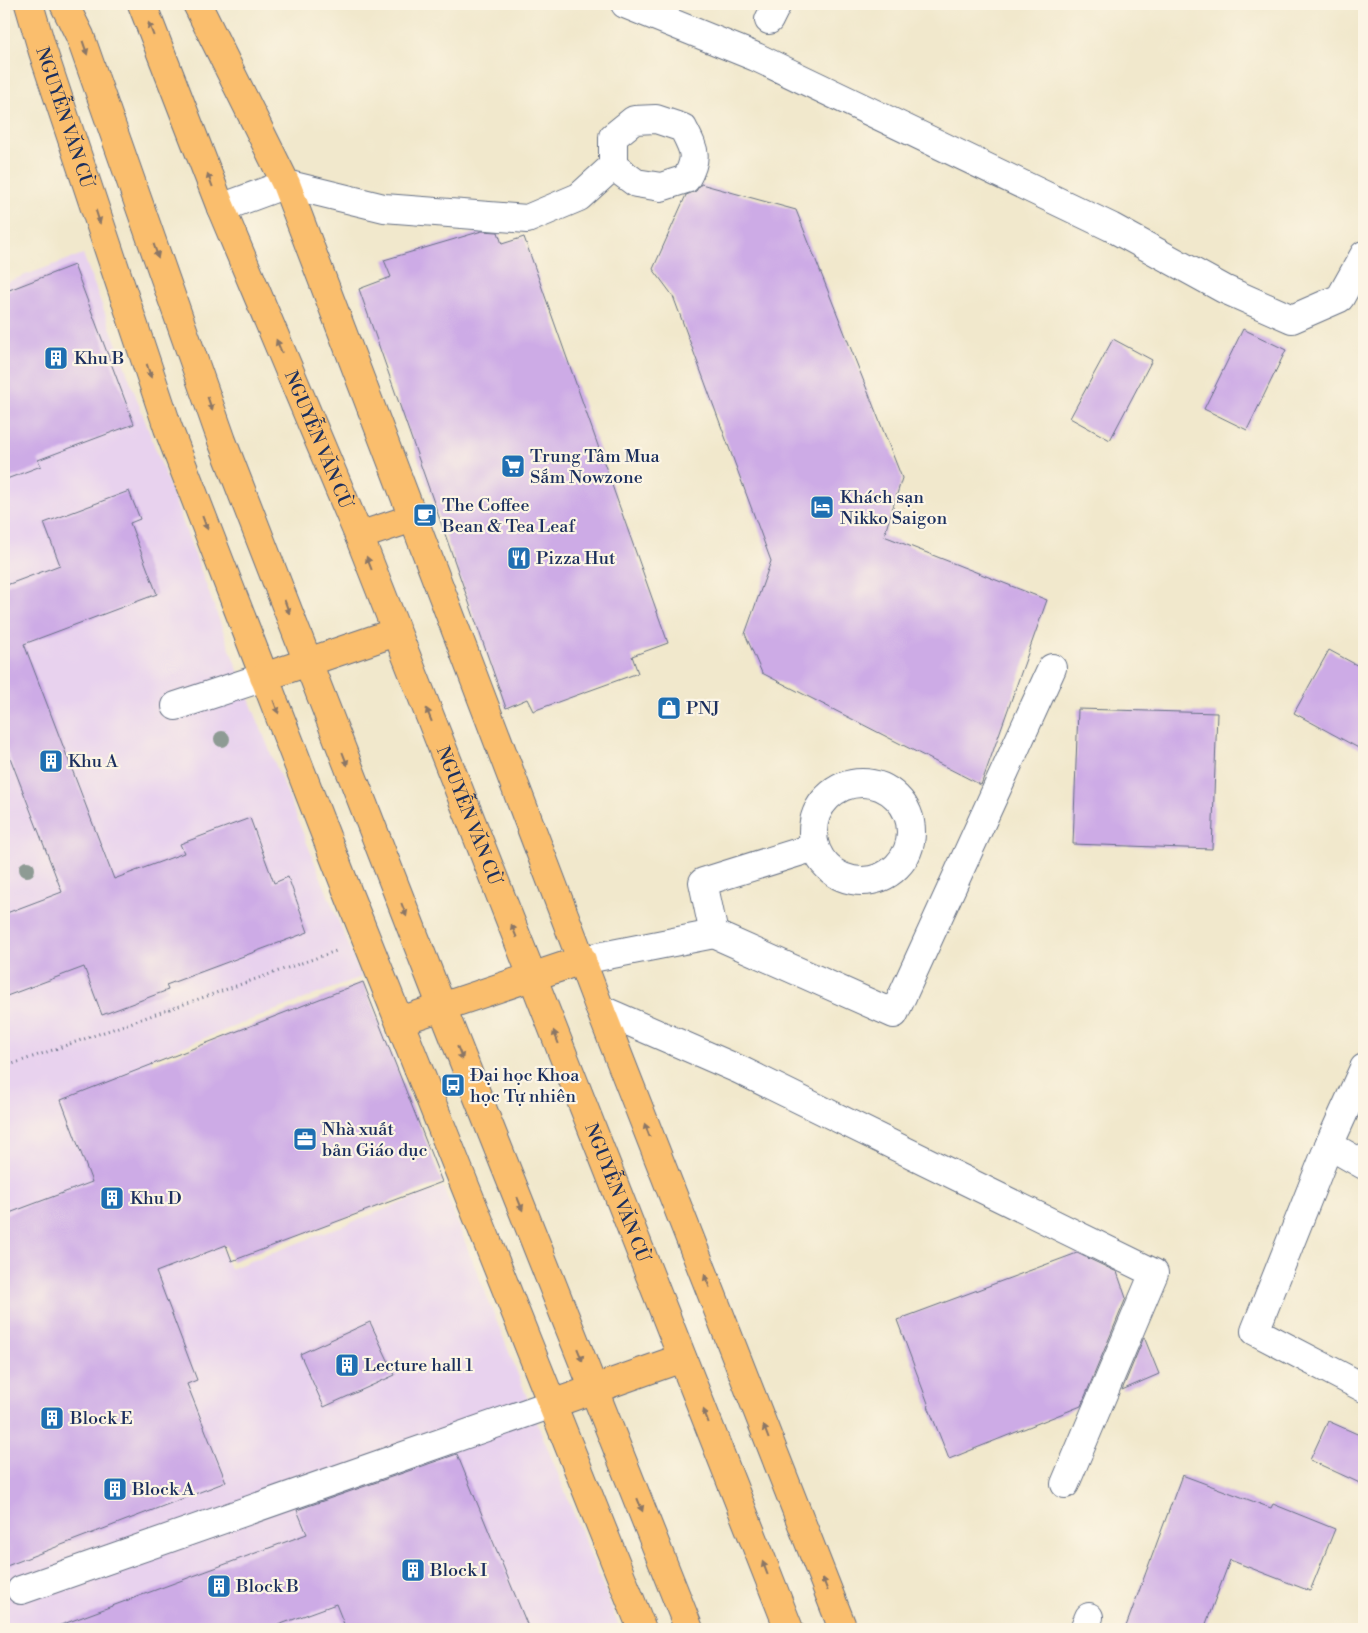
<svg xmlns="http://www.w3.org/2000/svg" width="1368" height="1633" font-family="'Libre Bodoni',serif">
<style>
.built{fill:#e8d2ee}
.building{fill:#cdabe6}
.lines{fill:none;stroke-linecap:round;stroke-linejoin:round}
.minor-casing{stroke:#667084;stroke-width:30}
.major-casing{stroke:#667084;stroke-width:30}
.path{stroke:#667084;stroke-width:3;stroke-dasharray:1 4;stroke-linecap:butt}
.minor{stroke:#fff;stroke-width:28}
.major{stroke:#fabe6d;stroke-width:28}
.tree{fill:#8e9b94}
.oneway{fill:#8a7666}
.labels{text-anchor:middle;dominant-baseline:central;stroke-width:4.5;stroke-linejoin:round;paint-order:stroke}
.street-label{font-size:18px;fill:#1b2f5e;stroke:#fcf5e5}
.poi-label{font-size:18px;fill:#1b2f5e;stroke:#fcf5e5;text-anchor:start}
</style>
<rect width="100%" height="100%" fill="#fcf5e5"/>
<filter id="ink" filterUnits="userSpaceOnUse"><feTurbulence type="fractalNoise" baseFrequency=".02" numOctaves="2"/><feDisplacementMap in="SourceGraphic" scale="10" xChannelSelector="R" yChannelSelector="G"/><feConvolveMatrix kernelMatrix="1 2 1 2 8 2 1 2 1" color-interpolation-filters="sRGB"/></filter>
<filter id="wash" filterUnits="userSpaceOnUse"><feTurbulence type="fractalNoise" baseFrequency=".0096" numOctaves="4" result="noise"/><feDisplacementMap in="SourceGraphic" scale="20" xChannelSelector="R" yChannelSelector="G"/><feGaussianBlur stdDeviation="1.12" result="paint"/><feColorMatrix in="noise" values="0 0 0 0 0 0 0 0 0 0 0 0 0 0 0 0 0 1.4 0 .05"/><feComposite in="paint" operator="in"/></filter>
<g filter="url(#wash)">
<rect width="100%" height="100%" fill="#f1e8cc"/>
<polygon class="built" points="83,254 243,684 361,977 151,1059 230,1269 443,1187 620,1629 4,1629 4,283"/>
<g id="blocks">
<g class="building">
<polygon points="701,184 796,210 902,478 884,536 1047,600 981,785 762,673 745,634 771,561 673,296 653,269 686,195 696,191"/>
<polygon points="482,231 498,232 502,244 524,237 668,643 632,656 638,673 533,711 527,699 506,708 359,289 391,277 384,260"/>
<polygon points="74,265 134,424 38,460 41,466 4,480 4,292"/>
<polygon points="1243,329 1286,350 1247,430 1204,409"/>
<polygon points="1113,339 1152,360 1110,440 1070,418"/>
<polygon points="129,491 140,519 130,523 157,594 24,644 114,879 184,853 180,844 250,818 274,883 288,877 308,932 166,985 168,990 102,1015 84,967 4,997 4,914 62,892 4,742 4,586 60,565 44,523"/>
<polygon points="1329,650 1364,669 1364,751 1294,713"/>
<polygon points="1078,709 1217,713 1212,849 1073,844"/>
<polygon points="363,982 442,1182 232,1261 226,1245 156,1272 197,1380 187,1384 226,1482 4,1567 4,1215 92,1182 61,1100"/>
<polygon points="1077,1253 1117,1272 1126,1298 1081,1406 949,1459 928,1406 929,1406 897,1320"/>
<polygon points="370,1322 395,1375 324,1407 300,1354"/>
<polygon points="1144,1337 1159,1374 1122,1390"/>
<polygon points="1328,1421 1364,1437 1364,1485 1310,1460"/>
<polygon points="457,1454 529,1629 346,1629 336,1604 267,1629 59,1629 58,1626 307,1534 297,1510"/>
<polygon points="1182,1475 1271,1508 1273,1504 1335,1529 1310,1591 1230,1560 1204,1629 1125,1629"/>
</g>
</g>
</g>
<g filter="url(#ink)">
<use href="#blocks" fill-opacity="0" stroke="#667084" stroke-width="1"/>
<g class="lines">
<g class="minor-casing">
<g id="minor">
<polyline points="625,4 756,57 1111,227 1224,289 1292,319 1340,298 1364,255"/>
<polyline points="769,20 777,4"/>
<path d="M221 208 286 184 384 208 527 219 579 197 613 166V137L634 120 656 119 683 128C694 150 699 156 686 179L661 187 636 183 613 166"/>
<polyline points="176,706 264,677"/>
<circle cx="862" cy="832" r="49"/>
<polyline points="714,934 894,1014 1052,668"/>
<polyline points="582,960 714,934 703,882 815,847"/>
<polyline points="600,1009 740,1070 1154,1273 1065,1484"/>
<polyline points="1364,1068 1329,1145 1255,1331 1364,1388"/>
<polyline points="1329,1145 1364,1165"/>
<polyline points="21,1590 552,1404"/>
<polyline points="1084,1629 1089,1617"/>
</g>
</g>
<g class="major-casing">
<g id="major">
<path id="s1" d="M29 4 43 52 168 428 348 893 642 1629"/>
<polyline points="64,4 80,36 222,441 442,1007 689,1629"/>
<path id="s2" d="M142 4 221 208 359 536 789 1629"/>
<polyline points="197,4 286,184 600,1009 843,1629"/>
<polyline points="359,536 413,518"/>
<polyline points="264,677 396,632"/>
<polyline points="400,1021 582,960"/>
<polyline points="552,1404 682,1358"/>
</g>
</g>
<polyline class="path" points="4,1067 336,951"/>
<use href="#minor" class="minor"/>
<use href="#major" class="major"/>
</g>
<g class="tree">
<circle cx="222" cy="739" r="8"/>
<circle cx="27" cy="869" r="8"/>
</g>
<defs><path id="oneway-solid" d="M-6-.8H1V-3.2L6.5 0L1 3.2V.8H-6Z" transform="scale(1.25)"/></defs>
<g class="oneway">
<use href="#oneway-solid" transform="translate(151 29) rotate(-111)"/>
<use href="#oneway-solid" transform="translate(85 48) rotate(71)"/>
<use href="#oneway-solid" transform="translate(210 180) rotate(-111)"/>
<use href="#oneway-solid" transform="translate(98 217) rotate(72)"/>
<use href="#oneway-solid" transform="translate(156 251) rotate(71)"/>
<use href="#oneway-solid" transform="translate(279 346) rotate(-113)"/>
<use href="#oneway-solid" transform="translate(149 371) rotate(72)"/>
<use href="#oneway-solid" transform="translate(210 404) rotate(71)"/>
<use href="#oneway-solid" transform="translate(205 523) rotate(69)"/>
<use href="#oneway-solid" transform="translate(369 563) rotate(-111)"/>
<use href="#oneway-solid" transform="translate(287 607) rotate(70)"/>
<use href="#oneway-solid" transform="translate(276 707) rotate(69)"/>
<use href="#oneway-solid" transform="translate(429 715) rotate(-112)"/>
<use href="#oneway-solid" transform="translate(345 759) rotate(69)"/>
<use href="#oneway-solid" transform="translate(404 910) rotate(69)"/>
<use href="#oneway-solid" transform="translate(514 931) rotate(-112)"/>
<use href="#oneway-solid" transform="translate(556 1037) rotate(-111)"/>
<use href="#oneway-solid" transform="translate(460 1053) rotate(68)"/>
<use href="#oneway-solid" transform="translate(647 1130) rotate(-111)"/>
<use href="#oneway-solid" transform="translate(520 1204) rotate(68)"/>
<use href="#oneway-solid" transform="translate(707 1281) rotate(-111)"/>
<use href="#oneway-solid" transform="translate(580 1355) rotate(68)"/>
<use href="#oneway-solid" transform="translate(706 1416) rotate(-111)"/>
<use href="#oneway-solid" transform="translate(766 1432) rotate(-111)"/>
<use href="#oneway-solid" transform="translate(640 1505) rotate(68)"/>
<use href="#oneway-solid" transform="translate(765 1568) rotate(-111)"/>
<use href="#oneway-solid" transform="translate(825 1584) rotate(-111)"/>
</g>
</g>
<defs>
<g id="building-square" transform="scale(1.25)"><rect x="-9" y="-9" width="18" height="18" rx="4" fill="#1f6fb2" stroke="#fcf5e5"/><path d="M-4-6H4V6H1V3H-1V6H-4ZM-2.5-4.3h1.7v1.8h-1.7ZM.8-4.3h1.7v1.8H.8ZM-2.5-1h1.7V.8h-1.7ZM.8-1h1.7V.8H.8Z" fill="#fff"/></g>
<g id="supermarket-square" transform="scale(1.25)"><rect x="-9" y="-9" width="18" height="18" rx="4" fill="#1f6fb2" stroke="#fcf5e5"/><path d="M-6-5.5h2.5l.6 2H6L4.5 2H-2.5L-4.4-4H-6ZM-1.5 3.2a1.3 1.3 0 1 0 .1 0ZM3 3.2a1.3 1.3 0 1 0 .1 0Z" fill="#fff"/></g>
<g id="hotel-square" transform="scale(1.25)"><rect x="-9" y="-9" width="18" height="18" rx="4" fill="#1f6fb2" stroke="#fcf5e5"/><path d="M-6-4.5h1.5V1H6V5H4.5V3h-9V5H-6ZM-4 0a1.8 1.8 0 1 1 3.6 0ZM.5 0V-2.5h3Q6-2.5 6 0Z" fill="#fff"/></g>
<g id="cafe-square" transform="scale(1.25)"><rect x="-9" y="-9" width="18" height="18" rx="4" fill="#1f6fb2" stroke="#fcf5e5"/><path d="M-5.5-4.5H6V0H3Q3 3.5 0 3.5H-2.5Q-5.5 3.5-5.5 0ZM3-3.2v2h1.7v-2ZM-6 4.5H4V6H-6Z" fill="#fff"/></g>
<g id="restaurant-square" transform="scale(1.25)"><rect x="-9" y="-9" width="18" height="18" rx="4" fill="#1f6fb2" stroke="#fcf5e5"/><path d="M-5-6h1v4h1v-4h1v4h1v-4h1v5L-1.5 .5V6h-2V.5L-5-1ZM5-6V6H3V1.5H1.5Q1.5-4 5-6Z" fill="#fff"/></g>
<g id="shop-square" transform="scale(1.25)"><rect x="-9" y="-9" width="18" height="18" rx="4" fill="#1f6fb2" stroke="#fcf5e5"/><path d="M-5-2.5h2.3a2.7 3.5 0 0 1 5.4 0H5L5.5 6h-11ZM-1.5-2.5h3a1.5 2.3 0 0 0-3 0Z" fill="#fff"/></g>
<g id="bus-square" transform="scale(1.25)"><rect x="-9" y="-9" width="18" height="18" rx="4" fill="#1f6fb2" stroke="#fcf5e5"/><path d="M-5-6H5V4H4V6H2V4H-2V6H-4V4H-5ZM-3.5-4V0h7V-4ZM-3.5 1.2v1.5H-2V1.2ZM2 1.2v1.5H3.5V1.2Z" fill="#fff"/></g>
<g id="office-square" transform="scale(1.25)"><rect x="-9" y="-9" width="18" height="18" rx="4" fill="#1f6fb2" stroke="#fcf5e5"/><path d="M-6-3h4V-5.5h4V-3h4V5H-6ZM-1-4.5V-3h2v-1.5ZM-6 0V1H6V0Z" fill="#fff"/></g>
</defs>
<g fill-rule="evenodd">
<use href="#building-square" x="56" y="358"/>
<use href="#supermarket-square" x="513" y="466"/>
<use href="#hotel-square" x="822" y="507"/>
<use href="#cafe-square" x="425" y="515"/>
<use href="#restaurant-square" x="519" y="558"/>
<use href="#shop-square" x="669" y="708"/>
<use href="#building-square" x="51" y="761"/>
<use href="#bus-square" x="453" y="1085"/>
<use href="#office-square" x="305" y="1139"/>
<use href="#building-square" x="112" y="1198"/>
<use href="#building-square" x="347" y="1365"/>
<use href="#building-square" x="52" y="1418"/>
<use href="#building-square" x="115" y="1489"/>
<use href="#building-square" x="413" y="1570"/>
<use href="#building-square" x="219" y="1586"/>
</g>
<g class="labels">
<g class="street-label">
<text stroke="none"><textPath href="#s1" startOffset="119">NGUYỄN VĂN CỪ</textPath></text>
<text stroke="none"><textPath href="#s2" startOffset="470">NGUYỄN VĂN CỪ</textPath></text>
<text stroke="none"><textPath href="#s2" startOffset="875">NGUYỄN VĂN CỪ</textPath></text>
<text stroke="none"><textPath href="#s2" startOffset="1280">NGUYỄN VĂN CỪ</textPath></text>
</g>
<g class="poi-label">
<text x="74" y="358">Khu B</text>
<text x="530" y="456">Trung Tâm Mua<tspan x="530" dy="21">Sắm Nowzone</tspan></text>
<text x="840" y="497">Khách sạn<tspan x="840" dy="21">Nikko Saigon</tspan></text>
<text x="442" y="505">The Coffee<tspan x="442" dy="21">Bean &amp; Tea Leaf</tspan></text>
<text x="536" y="558">Pizza Hut</text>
<text x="686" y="708">PNJ</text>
<text x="68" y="761">Khu A</text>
<text x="470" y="1075">Đại học Khoa<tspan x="470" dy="21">học Tự nhiên</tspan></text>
<text x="322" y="1129">Nhà xuất<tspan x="322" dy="21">bản Giáo dục</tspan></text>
<text x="130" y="1198">Khu D</text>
<text x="364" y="1365">Lecture hall 1</text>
<text x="70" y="1418">Block E</text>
<text x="132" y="1489">Block A</text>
<text x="430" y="1570">Block I</text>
<text x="236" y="1586">Block B</text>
</g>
</g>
<rect width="1368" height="1633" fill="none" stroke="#fcf5e5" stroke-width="20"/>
</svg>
